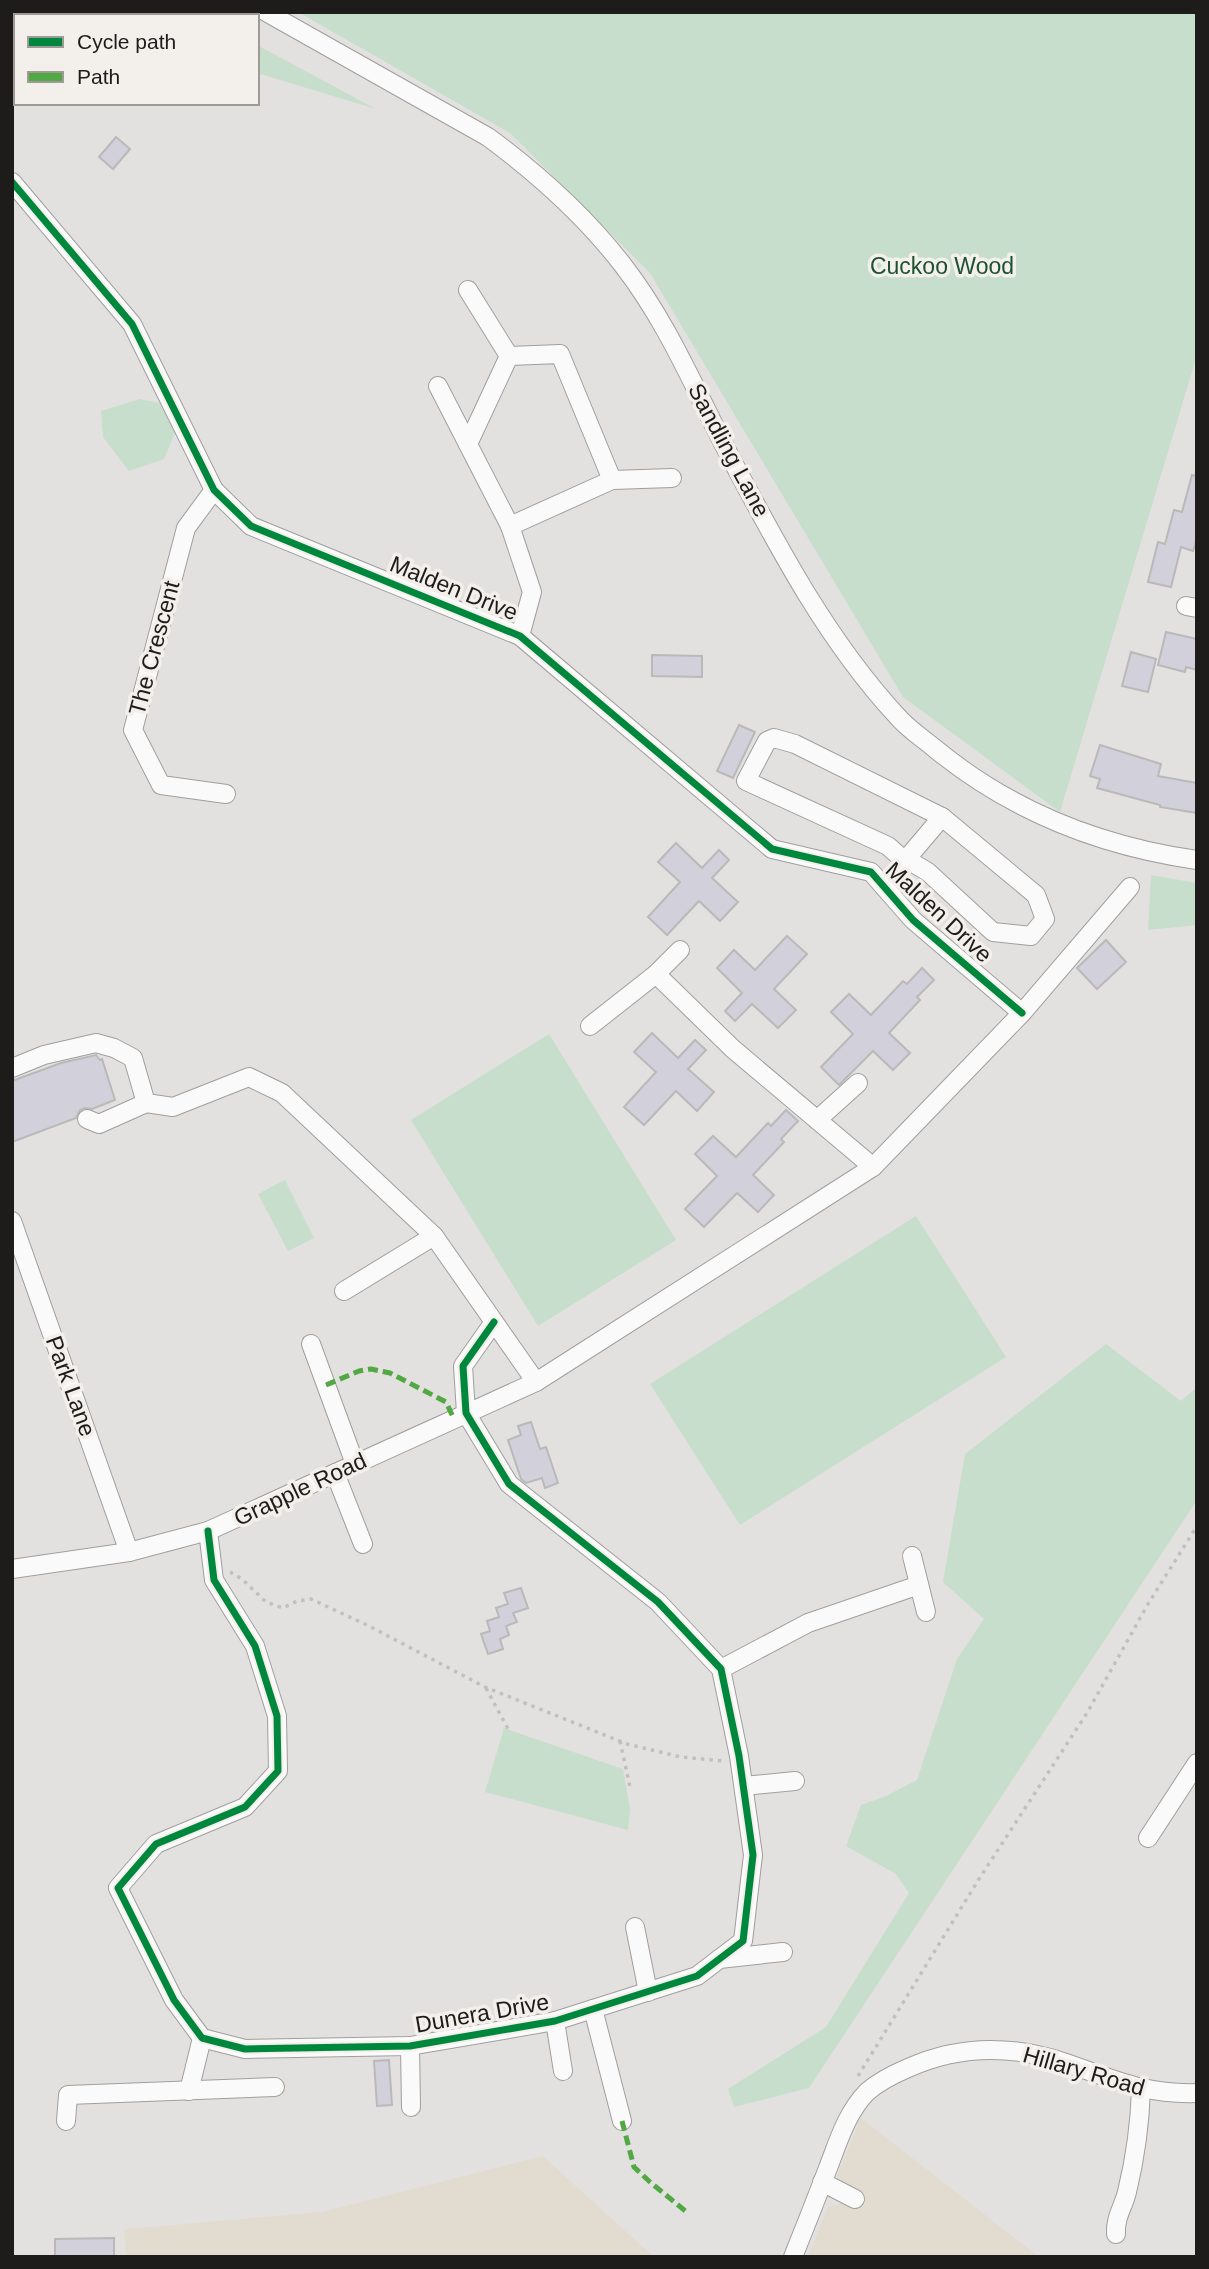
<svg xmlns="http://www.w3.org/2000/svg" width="1209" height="2269" font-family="Arial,sans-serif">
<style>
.education{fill:#e2dcd0}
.green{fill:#c6decb}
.building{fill:#d2d0da;stroke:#bab9ba;stroke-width:2}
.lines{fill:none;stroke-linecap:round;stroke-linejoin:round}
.minor-casing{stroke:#a09f9d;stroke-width:20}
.path{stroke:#c1c0c0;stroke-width:3.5;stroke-dasharray:3.5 5;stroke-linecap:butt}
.minor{stroke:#fbfafa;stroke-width:18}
.quiet{stroke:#52a943;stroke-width:5;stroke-dasharray:10 5;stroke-linecap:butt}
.cycleway-casing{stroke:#f3efea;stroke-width:11}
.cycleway{stroke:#00873e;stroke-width:7}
.labels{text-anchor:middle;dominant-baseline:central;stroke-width:7;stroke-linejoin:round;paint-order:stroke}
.park-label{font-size:23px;fill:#1d5230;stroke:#f3efea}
.street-label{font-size:23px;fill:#1e1c1b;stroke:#f3efea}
</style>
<rect width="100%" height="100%" fill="#e3e1df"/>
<g class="education">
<polygon points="861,2118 1039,2257 808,2257 828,2207 840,2203 847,2185 837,2176"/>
<polygon points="543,2156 654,2257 126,2257 124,2229 322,2212"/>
</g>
<g class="green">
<polygon points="84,12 198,12 205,16 91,16"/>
<polygon points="298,12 1197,12 1197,355 1060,812 903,697 650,273 510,133"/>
<polygon points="257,45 376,109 257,73"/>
<polygon points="140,399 164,404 175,433 164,459 129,471 103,437 101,411"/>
<polygon points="1151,875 1197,883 1197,925 1148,930"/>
<polygon points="549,1034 676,1240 538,1326 411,1120"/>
<polygon points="285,1180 314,1238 288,1251 258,1194"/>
<polygon points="916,1216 1006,1357 740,1525 650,1384"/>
<polygon points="1106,1344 1181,1401 1197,1387 1197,1500 809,2088 734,2107 728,2089 826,2027 909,1893 896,1874 846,1846 861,1805 886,1796 917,1780 957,1659 984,1619 943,1582 965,1454"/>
<polygon points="504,1728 623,1769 630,1809 628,1830 485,1792"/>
</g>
<g class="building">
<polygon points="116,137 130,149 113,169 99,157"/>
<polygon points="1192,475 1197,476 1197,539 1193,551 1181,547 1171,587 1148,582 1158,542 1165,544 1174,510 1182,512"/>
<polygon points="1166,632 1197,639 1197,670 1186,667 1185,672 1158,665"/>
<polygon points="1131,652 1156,659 1148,692 1122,686"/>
<polygon points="652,655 702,656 702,677 652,676"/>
<polygon points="739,725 755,732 733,778 717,771"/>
<polygon points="1100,745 1161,764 1158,776 1197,783 1197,813 1160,807 1160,805 1097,788 1100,779 1090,776"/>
<polygon points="676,843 702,868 719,850 729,860 712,878 738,902 720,921 699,901 667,935 648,917 680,882 658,862"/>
<polygon points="787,936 807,954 774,989 796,1010 778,1028 752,1004 735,1021 725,1011 742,993 717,968 734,950 755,970"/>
<polygon points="1106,940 1126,962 1097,989 1077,968"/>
<polygon points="922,968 934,980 917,997 920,1000 889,1033 910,1053 893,1070 873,1051 839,1085 821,1067 853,1034 831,1012 849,994 871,1015 903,981 907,984"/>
<polygon points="652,1033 678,1058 695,1040 706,1050 688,1069 714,1092 697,1111 676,1091 644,1125 624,1107 656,1072 634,1052"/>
<polygon points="96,1055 100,1060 102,1059 115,1100 92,1109 85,1108 80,1110 76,1118 12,1142 12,1081 61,1063"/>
<polygon points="786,1110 798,1121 781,1139 784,1142 753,1175 774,1195 758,1212 737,1193 704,1227 685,1209 717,1176 695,1154 713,1136 736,1157 768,1123 771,1126"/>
<polygon points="531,1422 540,1449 546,1447 558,1483 545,1488 542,1478 526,1483 521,1479 508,1440 521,1435 518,1426"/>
<polygon points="521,1588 528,1608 513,1613 517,1622 506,1626 509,1635 500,1639 503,1649 488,1654 481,1634 490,1631 487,1621 499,1617 496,1608 508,1604 504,1593"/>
<polygon points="389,2060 392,2105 377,2106 374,2061"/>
<polygon points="114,2238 114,2257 55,2257 55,2239"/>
</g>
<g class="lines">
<g class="minor-casing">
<g id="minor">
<path d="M266 12 488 137C538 174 584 215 622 264 666 320 694 387 726 449 775 541 825 638 897 716 907 728 921 737 933 747 1009 810 1099 846 1197 860"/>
<polyline points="12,182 132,324 214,490 251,526 520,636 772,849 871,872 913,920 1022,1013"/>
<polyline points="468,290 509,356 560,354 612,480"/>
<polyline points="438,386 510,526 532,592 520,636"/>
<polyline points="468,444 509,356"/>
<polyline points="214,490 186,528 133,730 161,785 226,794"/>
<polyline points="510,526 612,480 672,478"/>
<polyline points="1186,606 1197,608"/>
<polyline points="903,863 942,817"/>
<polyline points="884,887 899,871 903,863 898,855 888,846 746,781 767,741 774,738 795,744 942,817 1036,895 1045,919 1031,936 993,932 928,872 913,863 903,863"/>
<polyline points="656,974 733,1049 873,1167"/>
<polyline points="590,1026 656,974 680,950"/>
<polyline points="12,1068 44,1055 96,1043 114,1048 133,1058 146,1103 173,1107 249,1077 282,1093 434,1236 536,1382"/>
<polyline points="87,1119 99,1124 146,1103"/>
<polyline points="817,1120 858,1083"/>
<polyline points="12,1221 129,1552"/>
<polyline points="344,1291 434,1236"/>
<polyline points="311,1344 355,1464"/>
<polyline points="335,1473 363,1544"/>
<polyline points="208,1531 214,1580 255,1646 277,1716 278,1771 245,1807 156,1844 118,1888 174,2000 202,2038 245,2049 410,2046 555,2021 697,1976 743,1941 753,1855 739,1756 721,1669 658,1602 509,1484 466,1413 463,1366 494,1322"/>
<polyline points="912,1556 926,1612"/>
<polyline points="12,1569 129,1552 208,1531 536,1382 873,1167 1022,1013 1130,887"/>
<polyline points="721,1669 808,1623 919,1585"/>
<polyline points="744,1786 795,1781"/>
<polyline points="1148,1838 1197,1763"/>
<polyline points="635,1927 648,1992"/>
<polyline points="719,1959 783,1952"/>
<polyline points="593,2009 622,2121"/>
<polyline points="555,2021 563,2071"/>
<polyline points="410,2046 411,2107"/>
<polyline points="189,2091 202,2038"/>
<polyline points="66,2121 68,2095 275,2087"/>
<polyline points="822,2182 855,2199"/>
<path d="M1116 2234C1115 2217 1123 2208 1127 2192 1135 2159 1140 2123 1141 2089"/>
<path d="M793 2257C805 2227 817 2197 828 2168 838 2142 847 2112 867 2092 878 2082 894 2074 908 2068 959 2045 1011 2045 1063 2062 1111 2078 1144 2095 1197 2093"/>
</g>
</g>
<g class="path">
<polyline points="230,1572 242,1579 266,1602 283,1608 297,1601 311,1599 369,1626 485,1687 627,1744 681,1757 724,1761"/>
<polyline points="486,1688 508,1729"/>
<polyline points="620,1741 630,1787 626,1787"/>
<polyline points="858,2076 979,1879 1087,1713 1148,1604 1197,1526"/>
</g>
<use href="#minor" class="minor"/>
<g class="quiet">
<polyline points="326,1385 359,1371 371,1369 390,1373 446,1402 454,1419"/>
<polyline points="622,2121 634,2167 650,2182 689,2214"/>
</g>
<g class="cycleway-casing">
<g id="cycleway">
<polyline points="12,182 132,324 214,490 251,526 520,636 772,849 871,872 913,920 1022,1013"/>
<polyline points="208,1531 214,1580 255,1646 277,1716 278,1771 245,1807 156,1844 118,1888 174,2000 202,2038 245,2049 410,2046 555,2021 697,1976 743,1941 753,1855 739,1756 721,1669 658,1602 509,1484 466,1413 463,1366 494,1322"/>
</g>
</g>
<use href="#cycleway" class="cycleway"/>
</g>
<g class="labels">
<g class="park-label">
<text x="942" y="266">Cuckoo Wood</text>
</g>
<g class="street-label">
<text transform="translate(729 450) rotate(62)">Sandling Lane</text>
<text transform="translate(454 588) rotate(22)">Malden Drive</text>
<text transform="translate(154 648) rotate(-75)">The Crescent</text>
<text transform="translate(939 912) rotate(43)">Malden Drive</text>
<text transform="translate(71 1386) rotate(70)">Park Lane</text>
<text transform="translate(300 1489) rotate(-25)">Grapple Road</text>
<text transform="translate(482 2013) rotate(-10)">Dunera Drive</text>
<text transform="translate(1084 2071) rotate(16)">Hillary Road</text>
</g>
</g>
<rect width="1209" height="2269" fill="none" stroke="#1e1c1b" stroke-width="28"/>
<rect x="14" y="14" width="245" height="91" fill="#f3efea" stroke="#9e9b97" stroke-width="2"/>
<rect x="28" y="37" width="35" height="10" fill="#00873e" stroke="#9e9b97" stroke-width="2"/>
<text x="77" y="49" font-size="21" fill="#1e1c1b">Cycle path</text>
<rect x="28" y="72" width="35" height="10" fill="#52a943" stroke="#9e9b97" stroke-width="2"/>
<text x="77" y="84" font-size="21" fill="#1e1c1b">Path</text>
</svg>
